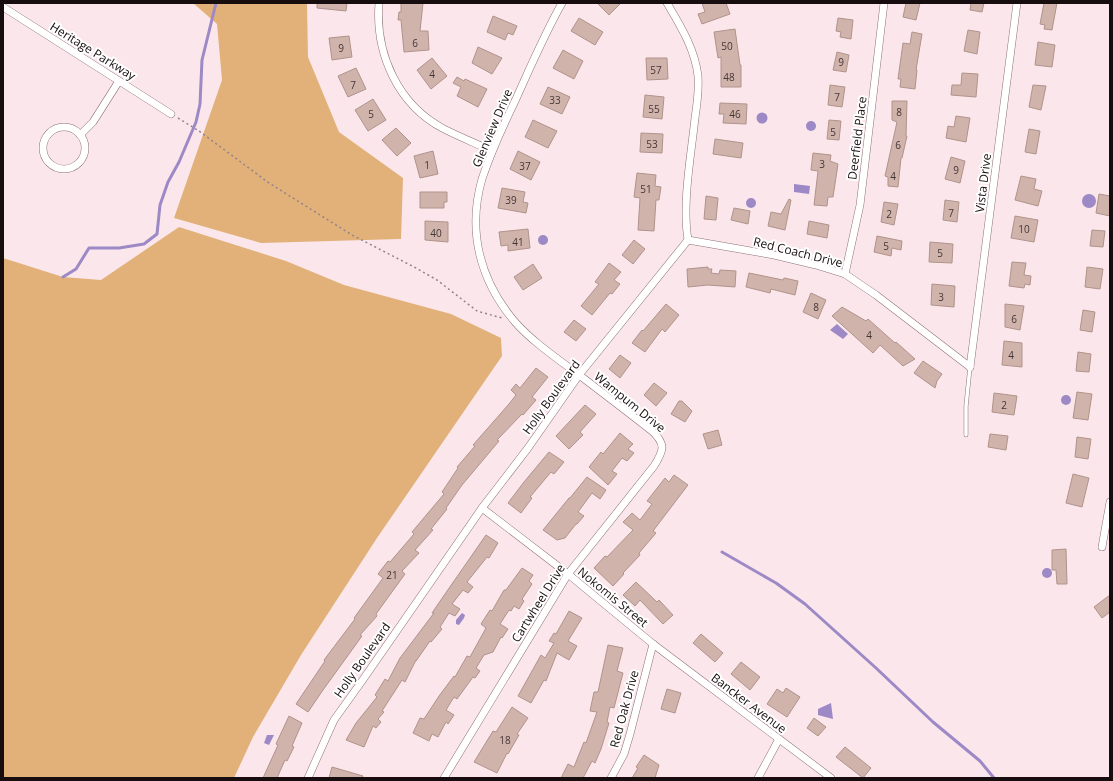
<svg xmlns="http://www.w3.org/2000/svg" width="1113" height="781" font-family="'Open Sans',sans-serif">
<style>
.forest{fill:#e2b17a}
.water{fill:#9c89c6}
.lines{fill:none;stroke-linecap:round;stroke-linejoin:round}
.stream{stroke:#9c89c6;stroke-width:3}
.building{fill:#d0b3aa;stroke:#b0938b}
.lane-casing{stroke:#8d7178;stroke-width:4.5}
.street-casing{stroke:#8d7178;stroke-width:8}
.path{stroke:#928386;stroke-width:1.5;stroke-dasharray:2 3;stroke-linecap:butt}
.lane{stroke:#fff;stroke-width:3.5}
.street{stroke:#fff;stroke-width:7}
.labels{text-anchor:middle;dominant-baseline:central;stroke-width:4;stroke-linejoin:round;paint-order:stroke}
.number-label{font-size:10px;fill:#453636}
.street-label{font-size:12px;fill:#170d0f;stroke:#fff}
</style>
<rect width="100%" height="100%" fill="#fbe7eb"/>
<g class="forest">
<polygon points="193,3 307,3 308,57 339,132 403,178 401,239 261,243 174,218 222,80 217,24"/>
<polygon points="179,227 286,261 344,285 451,314 501,338 502,356 377,538 301,655 253,737 234,778 3,778 3,258 63,277 101,280"/>
</g>
<g class="water">
<circle cx="762" cy="118" r="5.5"/>
<circle cx="811" cy="126" r="5"/>
<polygon points="794,184 810,186 809,194 794,192"/>
<circle cx="1089" cy="201" r="7"/>
<circle cx="751" cy="203" r="5"/>
<circle cx="543" cy="240" r="5"/>
<polygon points="837,324 848,334 843,339 830,330"/>
<circle cx="1066" cy="400" r="5"/>
<circle cx="1047" cy="573" r="5"/>
<polygon points="462,613 465,615 464,618 459,625 456,624 456,620"/>
<polygon points="831,703 833,719 818,715 818,709"/>
<polygon points="267,735 274,735 269,745 264,743"/>
</g>
<g class="lines">
<g class="stream">
<polyline points="63,277 76,269 89,248 119,248 144,244 157,234 160,205 168,182 179,162 196,122 200,104 202,60 216,3"/>
<polyline points="722,552 776,583 805,604 876,668 933,722 980,761 994,778"/>
</g>
</g>
<g class="building">
<polygon points="317,3 347,3 346,11 317,8"/>
<polygon points="401,3 423,3 420,31 428,31 429,50 404,52 401,20 398,20 399,12 401,12"/>
<polygon points="597,3 621,3 609,15"/>
<polygon points="702,3 726,3 730,14 702,24 698,14 705,12"/>
<polygon points="906,3 920,3 916,20 903,17"/>
<polygon points="971,3 984,3 982,12 970,10"/>
<polygon points="1044,3 1057,3 1052,30 1044,29 1045,25 1040,24"/>
<polygon points="493,16 517,26 513,35 508,33 505,40 487,32"/>
<polygon points="579,18 603,32 595,45 571,31"/>
<polygon points="838,18 853,20 851,39 840,37 841,32 836,31"/>
<polygon points="735,29 740,65 741,65 741,87 721,87 721,57 718,58 714,32"/>
<polygon points="968,30 980,32 977,54 964,51"/>
<polygon points="912,32 922,34 916,70 917,70 915,89 900,87 901,79 898,79 903,43 910,44"/>
<polygon points="349,36 352,57 332,60 329,38"/>
<polygon points="1038,42 1055,45 1052,67 1035,65"/>
<polygon points="478,47 502,58 492,74 472,63"/>
<polygon points="563,50 583,61 574,79 553,68"/>
<polygon points="837,52 849,55 846,72 833,70"/>
<polygon points="432,58 447,76 431,89 417,70"/>
<polygon points="646,58 667,58 668,79 647,80"/>
<polygon points="356,68 366,89 348,97 338,76"/>
<polygon points="962,73 978,74 976,97 951,95 952,85 961,85"/>
<polygon points="457,77 464,81 465,79 487,89 478,107 457,96 461,87 453,83"/>
<polygon points="830,85 845,87 842,107 828,105"/>
<polygon points="1033,85 1046,86 1041,110 1029,107"/>
<polygon points="548,87 570,97 562,114 540,104"/>
<polygon points="645,95 664,97 662,119 643,117"/>
<polygon points="373,99 386,120 368,131 355,110"/>
<polygon points="892,101 907,101 906,136 907,136 902,158 901,158 898,187 888,186 888,177 885,176 897,122 892,120"/>
<polygon points="720,103 747,104 746,124 723,123 724,114 719,114"/>
<polygon points="956,116 970,118 966,142 946,138 948,126 954,127"/>
<polygon points="533,120 557,131 548,148 525,137"/>
<polygon points="829,120 841,121 839,140 827,139"/>
<polygon points="396,128 411,143 397,156 382,140"/>
<polygon points="1029,129 1040,131 1036,154 1025,152"/>
<polygon points="641,133 663,134 662,153 640,152"/>
<polygon points="715,139 743,143 741,158 713,154"/>
<polygon points="433,151 438,174 420,178 414,156"/>
<polygon points="518,151 540,162 531,180 510,169"/>
<polygon points="813,153 831,155 830,161 838,164 833,197 828,197 827,206 814,205 818,171 811,170"/>
<polygon points="951,157 965,161 960,183 945,179"/>
<polygon points="637,173 656,175 655,186 661,187 659,200 656,200 654,231 638,230 640,198 634,197"/>
<polygon points="1021,176 1036,179 1034,189 1042,191 1038,206 1015,200"/>
<polygon points="502,188 525,192 523,202 528,203 526,213 498,208"/>
<polygon points="420,192 447,192 447,202 444,202 444,208 420,208"/>
<polygon points="1099,194 1110,196 1110,216 1096,213"/>
<polygon points="706,196 718,198 716,220 704,219"/>
<polygon points="789,199 791,200 785,230 768,226 771,212 781,214"/>
<polygon points="945,200 959,202 957,222 943,220"/>
<polygon points="884,202 898,204 894,225 881,222"/>
<polygon points="734,208 750,211 748,224 731,220"/>
<polygon points="1015,216 1038,220 1034,242 1011,238"/>
<polygon points="425,221 448,222 448,242 425,240"/>
<polygon points="809,221 829,225 827,238 807,234"/>
<polygon points="528,229 530,248 508,251 508,245 501,246 499,232"/>
<polygon points="1092,230 1105,231 1103,247 1090,246"/>
<polygon points="877,236 902,241 901,250 892,248 891,256 874,252"/>
<polygon points="634,240 645,249 633,264 622,255"/>
<polygon points="930,242 953,244 952,263 929,262"/>
<polygon points="1012,262 1026,263 1024,275 1031,276 1030,285 1025,284 1024,288 1009,286"/>
<polygon points="609,263 621,272 614,280 620,284 612,294 610,293 592,315 581,306 599,284 595,282"/>
<polygon points="533,264 542,278 523,290 514,277"/>
<polygon points="708,267 708,269 712,269 711,273 719,274 720,270 736,271 735,287 708,285 688,287 687,269"/>
<polygon points="1087,267 1103,269 1100,289 1085,287"/>
<polygon points="749,273 783,280 784,278 798,281 795,295 771,289 770,293 746,287"/>
<polygon points="932,284 955,286 954,307 931,305"/>
<polygon points="811,293 826,300 818,319 803,312"/>
<polygon points="666,304 679,315 665,332 662,329 645,352 632,343 642,330 643,331"/>
<polygon points="1005,304 1024,306 1020,330 1005,327"/>
<polygon points="842,307 866,321 868,319 895,343 896,342 915,359 903,366 880,345 873,353 832,316"/>
<polygon points="1083,310 1095,312 1092,332 1080,330"/>
<polygon points="574,320 586,329 576,341 564,332"/>
<polygon points="1004,341 1022,343 1022,367 1002,365"/>
<polygon points="1078,352 1091,354 1089,372 1076,371"/>
<polygon points="620,355 631,363 620,378 609,369"/>
<polygon points="923,361 942,374 937,381 935,388 914,373"/>
<polygon points="536,368 548,377 532,397 536,400 523,415 522,414 497,440 499,441 462,485 446,508 447,509 431,529 433,530 415,550 419,553 402,571 405,574 376,614 377,616 360,635 362,636 323,690 308,712 296,704 325,661 324,660 355,619 354,618 383,578 378,574 388,561 390,562 414,534 412,532 444,494 442,492 458,468 457,467 475,446 473,445 509,404 516,395 511,390 516,384 520,388"/>
<polygon points="654,383 667,393 656,406 644,395"/>
<polygon points="1077,392 1092,394 1088,420 1073,418"/>
<polygon points="994,393 1017,396 1014,415 992,412"/>
<polygon points="679,401 682,401 692,411 685,422 671,414"/>
<polygon points="585,405 596,414 580,432 583,435 569,449 556,436"/>
<polygon points="718,430 722,445 708,449 703,434"/>
<polygon points="620,433 633,444 628,449 634,453 627,461 622,458 612,471 617,474 608,485 589,467 601,452 603,454"/>
<polygon points="990,434 1008,436 1006,450 988,447"/>
<polygon points="1077,437 1091,439 1088,459 1075,457"/>
<polygon points="549,452 564,462 554,474 551,472 530,497 532,498 521,513 508,503 524,482"/>
<polygon points="1073,474 1089,478 1082,507 1066,503"/>
<polygon points="674,475 688,485 653,531 656,533 639,553 640,555 623,573 624,574 613,586 594,568 605,556 607,557 633,530 623,522 632,513 640,520 652,504 647,501 665,478 669,482"/>
<polygon points="587,477 606,490 600,499 592,493 578,512 584,516 577,524 576,524 565,538 557,540 543,530 569,498 570,498"/>
<polygon points="486,535 498,543 489,558 487,557 467,582 473,587 468,593 463,590 452,604 460,609 455,616 449,613 440,627 442,629 431,642 430,641 416,661 416,660 405,682 402,680 382,711 384,712 378,719 381,722 376,728 373,726 364,747 346,740 356,723 377,697 375,695 385,679 388,681 400,658 434,613 432,613 445,594"/>
<polygon points="1066,549 1067,584 1057,584 1056,570 1052,570 1052,550"/>
<polygon points="522,568 533,575 529,581 532,584 522,599 524,601 519,609 514,606 511,611 509,610 500,624 508,629 502,638 501,637 493,652 484,655 476,668 480,671 475,678 473,677 457,699 454,697 446,710 454,715 448,724 446,722 438,737 432,734 429,741 413,733 420,718 424,719 439,696 454,676 455,677 467,656 470,657 486,628 481,624 490,610 492,611 504,590 506,590"/>
<polygon points="636,582 657,602 659,600 673,615 663,624 640,600 635,606 623,595"/>
<polygon points="1110,595 1110,612 1102,618 1094,607"/>
<polygon points="569,611 582,618 568,641 577,646 569,660 557,653 546,681 544,680 531,703 518,696 541,655 545,658 554,643 549,641 554,633 556,634"/>
<polygon points="701,634 723,653 715,662 693,643"/>
<polygon points="608,645 623,648 617,671 623,673 614,708 610,707 607,722 609,723 601,749 595,763 592,761 583,778 561,778 568,764 574,767 584,742 586,743 597,712 590,711 594,692 598,692"/>
<polygon points="741,662 760,677 750,690 731,674"/>
<polygon points="786,688 800,697 787,717 767,704 777,689 783,693"/>
<polygon points="667,689 681,693 675,713 661,709"/>
<polygon points="512,707 528,718 517,734 519,735 508,754 507,753 497,773 474,762 493,731 496,732"/>
<polygon points="289,716 302,723 292,746 294,747 287,761 285,760 277,778 263,778 278,745 276,744"/>
<polygon points="814,718 826,727 818,736 807,728"/>
<polygon points="845,747 871,768 863,778 836,757"/>
<polygon points="644,755 659,765 655,778 632,778 638,768 636,767"/>
<polygon points="332,767 363,776 362,778 329,778"/>
</g>
<g class="lines">
<g class="lane-casing">
<polyline id="lane" points="966,435 966,406 970,367"/>
</g>
<g class="street-casing">
<g id="street">
<path d="M379 3C375 54 398 105 444 129 460 137 477 144 492 151"/>
<polyline points="3,7 171,114"/>
<circle cx="64" cy="148" r="21"/>
<polyline points="80,135 93,122 119,81"/>
<polyline points="688,240 774,255 816,265 845,274 876,295 970,367"/>
<polyline points="845,274 860,205 884,3"/>
<polyline points="970,367 1017,3"/>
<polyline points="482,508 568,574 653,644 831,778"/>
<polyline points="1102,547 1110,502"/>
<path d="M308 778 334 720 362 681 482 508 528 448 579 375 688 240C682 203 691 156 695 118 697 105 699 89 698 76 695 49 680 25 667 3"/>
<path d="M444 778 568 574 654 466C664 450 666 444 652 431 625 410 598 389 571 369 551 354 531 340 515 322 480 281 467 231 482 179 491 152 503 126 515 101 530 68 544 35 562 3"/>
<polyline points="611,778 624,754 630,734 653,644"/>
<polyline points="758,778 779,739"/>
</g>
</g>
<polyline class="path" points="178,118 199,131 269,183 352,235 416,268 437,280 477,311 502,318"/>
<use href="#lane" class="lane"/>
<use href="#street" class="street"/>
</g>
<g class="labels">
<g class="number-label">
<text x="415" y="43">6</text>
<text x="727" y="46">50</text>
<text x="341" y="48">9</text>
<text x="841" y="62">9</text>
<text x="656" y="70">57</text>
<text x="432" y="74">4</text>
<text x="729" y="77">48</text>
<text x="353" y="85">7</text>
<text x="837" y="97">7</text>
<text x="555" y="100">33</text>
<text x="654" y="109">55</text>
<text x="899" y="112">8</text>
<text x="371" y="114">5</text>
<text x="735" y="114">46</text>
<text x="833" y="132">5</text>
<text x="652" y="144">53</text>
<text x="898" y="145">6</text>
<text x="822" y="164">3</text>
<text x="427" y="165">1</text>
<text x="525" y="166">37</text>
<text x="956" y="170">9</text>
<text x="893" y="176">4</text>
<text x="646" y="189">51</text>
<text x="511" y="200">39</text>
<text x="951" y="213">7</text>
<text x="889" y="214">2</text>
<text x="1024" y="229">10</text>
<text x="436" y="233">40</text>
<text x="518" y="242">41</text>
<text x="886" y="246">5</text>
<text x="940" y="253">5</text>
<text x="941" y="297">3</text>
<text x="816" y="307">8</text>
<text x="1014" y="319">6</text>
<text x="869" y="335">4</text>
<text x="1011" y="355">4</text>
<text x="1004" y="405">2</text>
<text x="392" y="575">21</text>
<text x="505" y="740">18</text>
</g>
<g class="street-label">
<text transform="translate(93 51) rotate(32)">Heritage Parkway</text>
<text transform="translate(492 128) rotate(-67)">Glenview Drive</text>
<text transform="translate(857 138) rotate(-83)">Deerfield Place</text>
<text transform="translate(983 183) rotate(-83)">Vista Drive</text>
<text transform="translate(798 252) rotate(14)">Red Coach Drive</text>
<text transform="translate(551 397) rotate(-54)">Holly Boulevard</text>
<text transform="translate(630 402) rotate(39)">Wampum Drive</text>
<text transform="translate(613 597) rotate(39)">Nokomis Street</text>
<text transform="translate(538 603) rotate(-58)">Cartwheel Drive</text>
<text transform="translate(362 660) rotate(-55)">Holly Boulevard</text>
<text transform="translate(749 703) rotate(37)">Bancker Avenue</text>
<text transform="translate(624 709) rotate(-75)">Red Oak Drive</text>
</g>
</g>
<rect width="1113" height="781" fill="none" stroke="#170d0f" stroke-width="8"/>
</svg>
